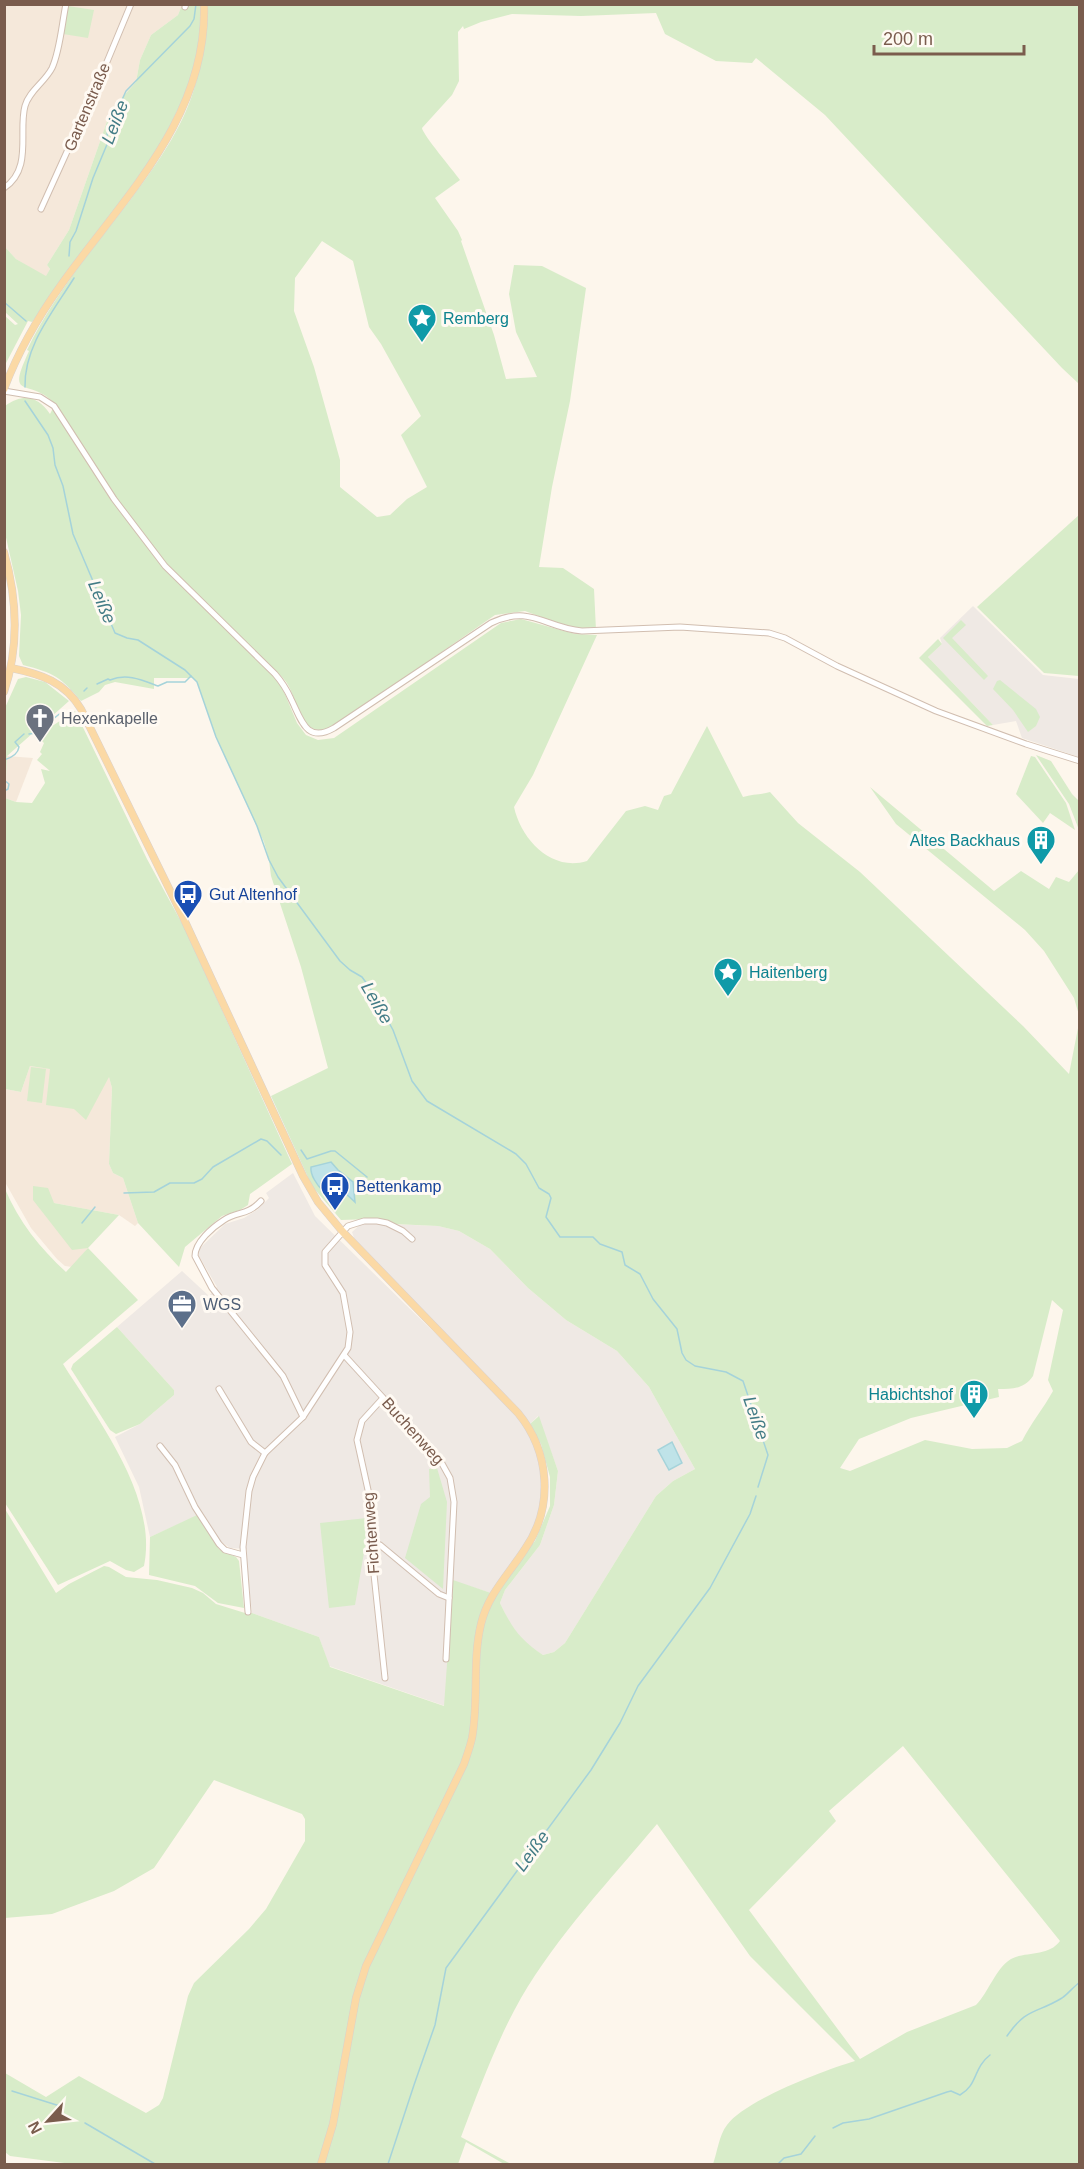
<svg xmlns="http://www.w3.org/2000/svg" width="1084" height="2169" font-family="Helvetica,sans-serif">
<style>
.residential{fill:#f5e8da}
.industrial{fill:#efe9e4}
.green{fill:#d8ecc9;fill-rule:evenodd}
.water{fill:#bfe3e8;stroke:#a5d3da;stroke-width:1.5}
.lines{fill:none;stroke-linecap:round;stroke-linejoin:round}
.stream{stroke:#a5d3da;stroke-width:1.5}
.minor-casing{stroke:#d1beb0;stroke-width:7}
.major-casing{stroke:#dad1cd;stroke-width:8}
.minor{stroke:#fff;stroke-width:5}
.major{stroke:#fbd9a5;stroke-width:7}
.labels{text-anchor:middle;dominant-baseline:central;stroke-width:6;stroke-linejoin:round;paint-order:stroke}
.street-label{font-size:16px;fill:#7a5c4d;stroke:#fffaf3}
.culture-label{font-size:16px;fill:#0d838f;stroke:#fffaf3;text-anchor:start}
.worship-label{font-size:16px;fill:#5b616d;stroke:#fffaf3;text-anchor:start}
.transit-label{font-size:16px;fill:#164399;stroke:#fffaf3;text-anchor:start}
.service-label{font-size:16px;fill:#4e5e75;stroke:#fffaf3;text-anchor:start}
.water-label{font-size:18px;font-style:italic;fill:#437c86;stroke:#fffaf3}
</style>
<rect width="100%" height="100%" fill="#fdf6ec"/>
<g class="residential">
<polygon points="5,5 182,5 178,15 151,35 140,60 136,82 111,110 69,230 47,265 50,269 46,277 16,259 5,247"/>
<polygon points="7,756 33,758 16,802 5,798"/>
<polygon points="30,1066 109,1076 112,1088 109,1164 113,1173 123,1178 138,1223 135,1226 119,1215 54,1203 33,1186 88,1248 72,1267 65,1266 57,1259 31,1228 5,1182 5,1089 21,1092"/>
</g>
<g class="industrial">
<polygon points="973,606 1043,675 1079,679 1079,757 1022,738 1016,721 993,725 928,657 942,644 940,638"/>
<polygon points="293,1173 315,1216 495,1392 527,1428 540,1458 543,1488 539,1514 528,1539 491,1593 453,1581 445,1706 329,1666 319,1637 252,1613 247,1569 247,1549 230,1548 219,1540 203,1513 150,1537 139,1487 115,1437 140,1424 174,1395 174,1390 117,1327 182,1271 209,1296 217,1287 199,1256 199,1249 225,1224 244,1218 257,1210 269,1198 266,1193"/>
<polygon points="362,1223 438,1226 459,1231 490,1249 528,1288 566,1320 617,1351 649,1387 695,1469 673,1481 656,1496 565,1643 554,1652 543,1655 525,1644 509,1622 500,1603 505,1590 540,1545 554,1505 558,1471 538,1416 530,1424 518,1409 378,1265 354,1238 352,1232"/>
</g>
<g class="green">
<path d="M182 5H1079V384L1062 368 825 115 756 58 752 63 716 61 665 34 656 13 581 16 512 14 481 22 464 29 463 26 458 32 459 81 452 95 422 128C423 135 453 170 460 180L435 198 458 231 462 240 461 241 494 335 506 379 537 377 516 332 509 294 514 265 542 266 586 288 570 401 552 487 539 567 563 568 594 589 596 630 571 628 525 611 495 615 332 728C301 739 300 706 288 685 285 679 277 672 272 668L282 687 297 723 306 735 318 740 334 738 501 623 521 619 575 634 597 635 533 775 514 807C521 839 551 872 587 861L626 811 645 806 658 810 664 796 671 794 707 726 743 797C752 794 761 795 770 792L798 823 860 872 1023 1026 1069 1074 1079 1023V2164H713C717 2153 719 2135 727 2125 745 2100 825 2070 855 2061L750 1956 657 1824C611 1879 557 1936 521 1998 496 2042 479 2090 461 2137L511 2164H504L466 2142 458 2164H72L10 2156 5 2152V2073L46 2097 79 2076 146 2113 159 2105 163 2098 188 1996 194 1983 249 1929 266 1909 305 1841V1819L302 1814 214 1780 154 1868 114 1891 52 1914 5 1918V1509L56 1593 69 1584 104 1566 109 1567 126 1577 157 1580 192 1588 203 1593 216 1604 245 1613H252L319 1637 330 1667 444 1706 453 1580 491 1593 535 1541 550 1506V1477L541 1444 530 1424 539 1416 558 1471 554 1505 540 1545 505 1590 500 1603C512 1628 520 1640 543 1655L554 1652 565 1643 656 1496 673 1481 695 1469 649 1387 617 1351 566 1320 528 1288 490 1249 459 1231 438 1226 371 1223V1219L341 1220 312 1186 271 1096 328 1068 301 967 271 876 269 860 264 842 216 737 197 682 193 678H154V689L115 682 105 685 99 692 81 701C61 677 54 673 23 665L19 656 21 615 18 591 5 533V406C23 393 38 396 50 414L55 404C29 376 5 403 29 351L27 350C54 294 94 248 131 199 159 161 188 121 198 74H195L158 150 32 322 28 321 5 365V316L15 325 18 324 5 312V247L16 259 46 276 50 269 47 265 69 230 111 110 136 82 140 60 151 35 178 15ZM322 241 353 261 369 327 381 344 421 416 401 435 427 487 407 499 390 515 377 517 340 487V460L314 367 294 311 295 278ZM1052 1300 1063 1310 1048 1380 1053 1391C1043 1409 1031 1423 1022 1441L1007 1448 972 1449 925 1440 850 1471 840 1468 859 1439 911 1418 999 1397 998 1389C1013 1389 1024 1389 1033 1376ZM903 1746 1060 1941C1048 1957 1027 1951 1011 1959 995 1969 989 1992 976 2005L907 2032 860 2059 749 1910 836 1821 829 1811Z"/>
<polygon points="68,6 94,10 88,38 63,34"/>
<polygon points="1079,515 1079,676 1044,673 977,607"/>
<polygon points="961,620 966,625 952,638 988,676 984,680 943,638"/>
<polygon points="938,639 942,644 928,657 993,725 987,726 919,658"/>
<polygon points="26,677 45,682 69,701 7,756 5,798 16,802 32,803 45,783 41,769 50,771 37,760 42,754 40,752 44,743 37,736 75,711 147,859 185,929 292,1164 250,1194 248,1205 240,1210 222,1216 185,1247 179,1267 138,1223 123,1178 113,1173 109,1164 112,1088 109,1077 86,1120 74,1109 46,1105 50,1069 30,1066 21,1092 5,1089 4,710 18,679"/>
<polygon points="1000,680 1036,709 1040,717 1036,726 1028,732 1013,710 993,689 997,681"/>
<polygon points="1036,755 1051,761 1072,794 1079,801 1079,830 1069,804"/>
<polygon points="1031,756 1035,757 1066,803 1075,830 1050,813 1043,823 1016,794"/>
<polygon points="870,787 994,891 1021,871 1049,889 1056,877 1069,882 1079,870 1079,1015 1074,998 1044,951 1025,930 896,824"/>
<polygon points="31,1067 46,1069 42,1103 27,1101"/>
<path d="M33 1186 48 1188 54 1203 119 1215 88 1248 138 1300 63 1364C98 1420 158 1497 144 1566L134 1572 126 1570 110 1561 58 1585 5 1503V1189C19 1222 40 1248 66 1272L88 1248 72 1250 33 1200Z"/>
<polygon points="117,1327 174,1390 174,1395 140,1424 116,1434 110,1430 71,1369 73,1364"/>
<polygon points="437,1468 447,1502 443,1589 405,1558 421,1504 430,1497 429,1469"/>
<polygon points="197,1515 219,1549 236,1557 239,1561 244,1608 218,1603 195,1586 149,1575 150,1537"/>
<polygon points="367,1518 366,1541 355,1605 329,1608 320,1523"/>
</g>
<g class="water">
<path d="M331 1162 338 1170 353 1182 355 1202 343 1191H323C317 1185 310 1175 311 1167Z"/>
<polygon points="672,1442 682,1463 669,1470 658,1450"/>
</g>
<g class="lines">
<g class="stream">
<polyline points="214,5 214,4"/>
<polyline points="69,256 70,242 76,231 93,178 108,142 107,133 126,91 190,26 194,19 196,4"/>
<polyline points="4,302 26,321"/>
<path d="M25 387C24 346 53 312 74 278"/>
<polyline points="25,401 48,435 53,448 55,465 63,486 73,534 115,633 127,638 138,640 185,670 197,682 216,737 257,826 269,860 278,877 340,961 350,970 362,977 370,988 393,1030 412,1081 427,1101 516,1154 526,1164 539,1188 549,1194 551,1198 546,1217 560,1237 593,1237 600,1244 622,1252 625,1265 640,1274 653,1299 677,1329 682,1353 686,1360 695,1366 726,1372 743,1381 768,1455 758,1487"/>
<path d="M97 684 108 679 110 680C127 673 142 680 158 686L167 682H185L191 676"/>
<polyline points="84,691 87,688"/>
<polyline points="29,734 36,733 63,711"/>
<path d="M4 760C11 758 18 754 19 747L15 742 24 734"/>
<polyline points="4,780 9,784 8,789 4,791"/>
<polyline points="301,1150 307,1159 331,1151 335,1151 367,1177"/>
<polyline points="124,1193 154,1192 170,1183 194,1183 202,1179 213,1167 261,1139 267,1141 281,1155"/>
<polyline points="82,1223 95,1207"/>
<path d="M1007 2036C1027 2007 1036 2014 1062 1998 1068 1994 1073 1987 1080 1982"/>
<polyline points="12,2091 63,2107"/>
<polyline points="85,2123 155,2164"/>
<path d="M833 2128 843 2123 869 2119 947 2092 951 2091 960 2095C978 2085 973 2068 990 2055"/>
<polyline points="388,2164 414,2085 435,2025 446,1968 591,1770 620,1723 638,1686 710,1588 750,1514 756,1496"/>
<polyline points="778,2164 784,2158 801,2154 815,2136"/>
</g>
<g class="minor-casing">
<g id="minor">
<polyline points="185,7 186,4"/>
<path d="M4 188C33 169 18 131 25 106 29 91 45 82 52 68 60 51 62 23 66 4"/>
<polyline points="41,209 99,81 131,4"/>
<path d="M4 391 40 397 54 406 114 499 165 566 275 674C282 682 287 690 291 699 301 719 306 744 334 728L491 623C531 604 545 628 582 631L680 627 769 633 785 638 837 666 936 711 1026 744 1080 761"/>
<path d="M261 1201C247 1216 238 1211 224 1220 213 1227 195 1242 195 1256L212 1288 283 1376 303 1417"/>
<polyline points="344,1355 440,1460 450,1478 454,1502 446,1659"/>
<polyline points="219,1389 251,1442 265,1453"/>
<polyline points="383,1398 362,1421 357,1440 370,1499 373,1565 385,1678"/>
<polyline points="160,1446 175,1465 195,1507 219,1544 225,1550 243,1555"/>
<polyline points="371,1543 380,1545 439,1594 449,1598"/>
<polyline points="248,1612 243,1547 249,1491 253,1477 265,1453 303,1417 348,1348 350,1332 343,1293 325,1265 325,1252 348,1226 364,1221 377,1221 387,1223 403,1231 412,1239"/>
</g>
</g>
<g class="major-casing">
<g id="major">
<path d="M4 389C18 352 38 317 61 285 122 199 208 118 204 4"/>
<path d="M4 552C17 598 19 647 4 692"/>
<path d="M11 668C41 674 65 682 81 709L182 915 303 1176 318 1202 342 1231 518 1413C550 1452 554 1507 525 1549 509 1574 488 1594 481 1624 472 1661 479 1700 472 1738 470 1747 467 1755 464 1764L366 1966 356 1998 333 2124 321 2164"/>
</g>
</g>
<use href="#minor" class="minor"/>
<use href="#major" class="major"/>
</g>
<defs>
<g id="sight-pin" transform="scale(1.5)"><path d="M0 17L-7.5 6A9.5 9.5 0 1 1 7.5 6Z" fill="#0f9aa8" stroke="#fffaf3"/><path d="M0-6L1.8-2.2L6-1.7L2.9 1.2L3.7 5.4L0 3.3L-3.7 5.4L-2.9 1.2L-6-1.7L-1.8-2.2Z" fill="#fff"/></g>
<g id="church-pin" transform="scale(1.5)"><path d="M0 17L-7.5 6A9.5 9.5 0 1 1 7.5 6Z" fill="#6b7280" stroke="#fffaf3"/><path d="M-1.2-6h2.4v3.5h3.3v2.4h-3.3V6h-2.4V-.1h-3.3v-2.4h3.3Z" fill="#fff"/></g>
<g id="building-pin" transform="scale(1.5)"><path d="M0 17L-7.5 6A9.5 9.5 0 1 1 7.5 6Z" fill="#0f9aa8" stroke="#fffaf3"/><path d="M-4-6H4V6H1V3H-1V6H-4ZM-2.5-4.3h1.7v1.8h-1.7ZM.8-4.3h1.7v1.8H.8ZM-2.5-1h1.7V.8h-1.7ZM.8-1h1.7V.8H.8Z" fill="#fff"/></g>
<g id="bus-pin" transform="scale(1.5)"><path d="M0 17L-7.5 6A9.5 9.5 0 1 1 7.5 6Z" fill="#1a4fb4" stroke="#fffaf3"/><path d="M-5-6H5V4H4V6H2V4H-2V6H-4V4H-5ZM-3.5-4V0h7V-4ZM-3.5 1.2v1.5H-2V1.2ZM2 1.2v1.5H3.5V1.2Z" fill="#fff"/></g>
<g id="office-pin" transform="scale(1.5)"><path d="M0 17L-7.5 6A9.5 9.5 0 1 1 7.5 6Z" fill="#5c6f8a" stroke="#fffaf3"/><path d="M-6-3h4V-5.5h4V-3h4V5H-6ZM-1-4.5V-3h2v-1.5ZM-6 0V1H6V0Z" fill="#fff"/></g>
</defs>
<g fill-rule="evenodd">
<use href="#sight-pin" x="422" y="318"/>
<use href="#church-pin" x="40" y="718"/>
<use href="#building-pin" x="1041" y="840"/>
<use href="#bus-pin" x="188" y="894"/>
<use href="#sight-pin" x="728" y="972"/>
<use href="#bus-pin" x="335" y="1186"/>
<use href="#office-pin" x="182" y="1304"/>
<use href="#building-pin" x="974" y="1394"/>
</g>
<g class="labels">
<g class="street-label">
<text transform="translate(87 107) rotate(-67)">Gartenstraße</text>
<text transform="translate(413 1431) rotate(48)">Buchenweg</text>
<text transform="translate(371 1533) rotate(-94)">Fichtenweg</text>
</g>
<g class="culture-label">
<text x="443" y="318">Remberg</text>
<text x="1020" y="840" text-anchor="end">Altes Backhaus</text>
<text x="749" y="972">Haitenberg</text>
<text x="953" y="1394" text-anchor="end">Habichtshof</text>
</g>
<g class="worship-label">
<text x="61" y="718">Hexenkapelle</text>
</g>
<g class="transit-label">
<text x="209" y="894">Gut Altenhof</text>
<text x="356" y="1186">Bettenkamp</text>
</g>
<g class="service-label">
<text x="203" y="1304">WGS</text>
</g>
<g class="water-label">
<text transform="translate(115 122) rotate(-69)">Leiße</text>
<text transform="translate(102 602) rotate(67)">Leiße</text>
<text transform="translate(377 1003) rotate(60)">Leiße</text>
<text transform="translate(756 1418) rotate(71)">Leiße</text>
<text transform="translate(532 1851) rotate(-54)">Leiße</text>
</g>
</g>
<rect width="1084" height="2169" fill="none" stroke="#7a5c4d" stroke-width="12"/>
<g transform="translate(48 2121) rotate(243)" stroke="#fffaf3" stroke-width="4.5" paint-order="stroke">
<path d="M0-4.5L10 22L0 15L-10 22Z" fill="#7a5c4d"/>
<text y="-9" font-size="16" font-weight="bold" text-anchor="middle" fill="#7a5c4d">N</text>
</g>
<path d="M874 45v9h150v-9" fill="none" stroke="#7a5c4d" stroke-width="3"/>
<text x="883" y="45" font-size="18" fill="#7a5c4d" stroke="#fffaf3" stroke-width="4.5" paint-order="stroke">200 m</text>
</svg>
